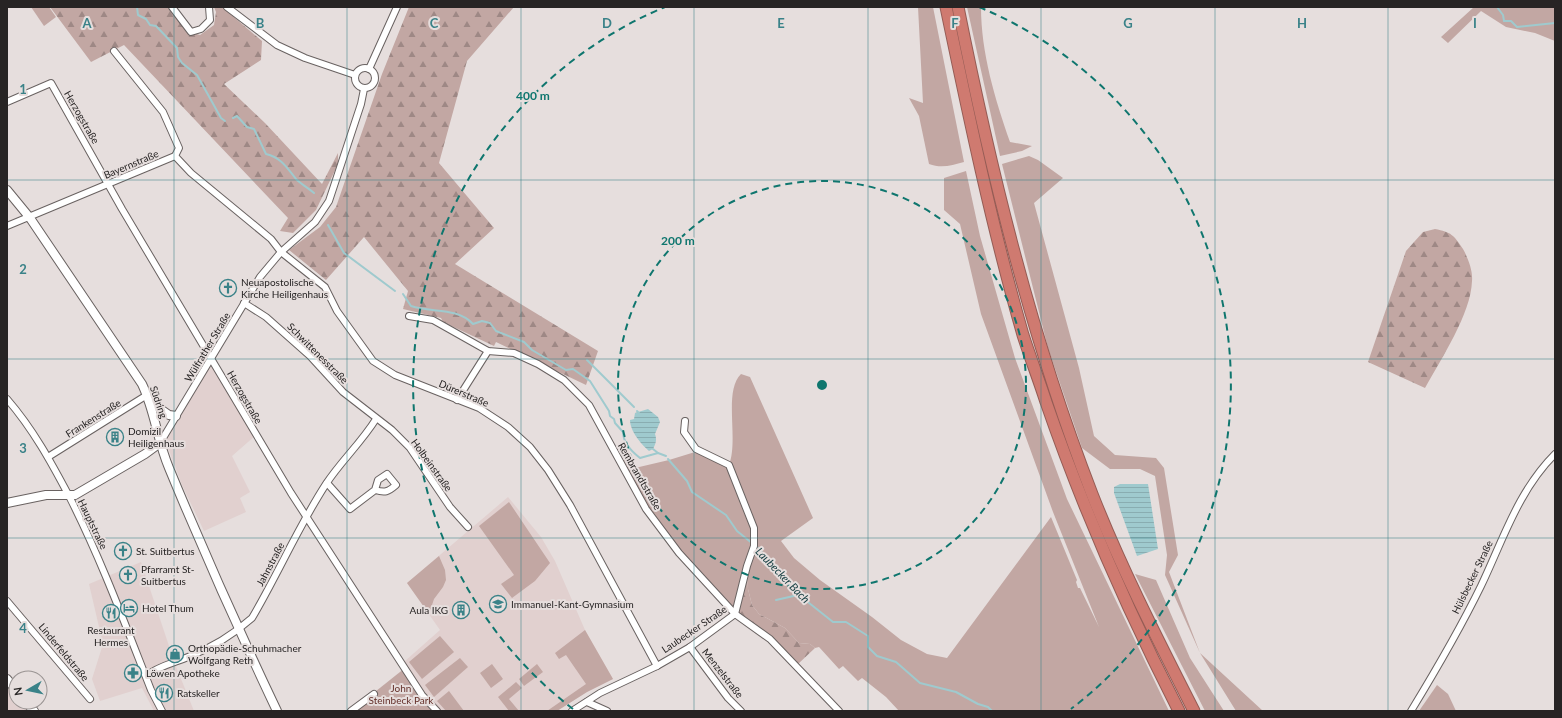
<svg xmlns="http://www.w3.org/2000/svg" width="1562" height="718" font-family="Lato,sans-serif">
<style>
.built{fill:#e1d0cf}
.green{fill:#c2a7a3}
.forest{fill:url(#forest-firs)}
.water{fill:url(#water-rules)}
.lines{fill:none;stroke-linecap:round;stroke-linejoin:round}
.stream{stroke:#9fcace;stroke-width:2}
.minor-casing{stroke:#696261;stroke-width:8}
.tertiary-casing{stroke:#696261;stroke-width:10}
.motorway-casing{stroke:#945c55;stroke-width:13}
.minor{stroke:#fff;stroke-width:6}
.tertiary{stroke:#fff;stroke-width:8}
.motorway{stroke:#cf7a70;stroke-width:11}
.grid{fill:none;stroke:#3a8288;stroke-width:1;stroke-opacity:0.55}
.ring{fill:none;stroke:#0f766e;stroke-width:2;stroke-dasharray:7 5}
.labels{text-anchor:middle;dominant-baseline:central;stroke-width:4;stroke-linejoin:round;paint-order:stroke}
.street-label{font-size:10px;fill:#272424;stroke:#e6dedd}
.poi-label{font-size:10px;fill:#272424;stroke:#e6dedd;text-anchor:start}
.park-label{font-size:10px;fill:#64302a;stroke:#e6dedd}
.water-label{font-size:11px;font-style:italic;fill:#153e41;stroke:#e6dedd}
.grid-label{font-size:13px;text-anchor:middle;font-weight:bold;fill:#3a8288;stroke:#e6dedd;stroke-width:4;stroke-linejoin:round;paint-order:stroke}
.centre{fill:#0f766e;stroke:#e6dedd;stroke-width:2}
.ring-label{font-size:12px;text-anchor:middle;font-weight:bold;fill:#0f766e;stroke:#e6dedd;stroke-width:4;stroke-linejoin:round;paint-order:stroke}
</style>
<defs>
<pattern id="forest-firs" width="22" height="20" patternUnits="userSpaceOnUse"><rect width="22" height="20" fill="#c2a7a3"/><path d="M5 1l3.5 6h-7zM16 11l3.5 6h-7z" fill="#9e8885"/></pattern>
<pattern id="water-rules" width="6" height="5" patternUnits="userSpaceOnUse"><rect width="6" height="5" fill="#9fcace"/><path d="M0 2.5h6" fill="none" stroke="#89adb1"/></pattern>
</defs>
<rect width="100%" height="100%" fill="#e6dedd"/>
<g class="built">
<polygon points="211,358 256,435 232,456 250,492 240,498 246,512 204,531 182,485 164,437"/>
<polygon points="508,497 541,537 555,561 585,630 613,679 587,692 557,711 437,711 405,668 405,661 440,630 407,583"/>
<polygon points="141,562 175,664 194,711 154,711 142,688 100,701 92,679 103,644 89,584"/>
<polygon points="7,686 16,697 16,702 20,702 28,711 7,711"/>
</g>
<g class="green">
<polygon points="31,7 49,7 56,17 44,26"/>
<path d="M918 7H933L964 162C952 165 942 169 929 164L919 116 909 98 923 103Z"/>
<path d="M967 7H981C981 53 995 99 1010 142L1032 146 1022 151 1000 156Z"/>
<polygon points="1474,7 1555,7 1555,41 1535,33 1506,27 1481,11 1448,43 1441,37"/>
<polygon points="1029,156 1038,160 1063,178 1034,203 1079,368 1094,436 1115,455 1156,458 1164,468 1178,555 1169,572 1200,653 1263,711 1236,711 1200,653 1165,575 1167,555 1155,476 1140,469 1110,469 1082,448 1048,348 1002,164"/>
<path d="M966 171 980 236 1015 358 1067 499 1169 711H899L886 697 862 678 858 681 843 666 839 669 819 647 815 648 810 644 799 643 785 628 759 614 752 605 748 589 747 568 735 614 709 587 646 509 620 461 628 459 635 468 669 460 695 452 729 465C739 439 723 392 741 374L750 377 813 518 781 541 794 558 820 580 872 617 901 640 927 654 947 658 1051 517 1077 580 1076 582 1078 588H1080L1099 627 1053 512 981 314 960 224 944 210V178Z"/>
<polygon points="509,502 550,563 535,581 512,598 501,584 514,575 479,526"/>
<polygon points="439,556 445,570 446,580 443,587 434,599 429,614 407,583"/>
<polygon points="1135,574 1156,580 1190,658 1224,711 1205,711"/>
<polygon points="585,630 613,679 587,692 557,711 547,711 586,684 566,655 559,659 555,653"/>
<polygon points="440,636 454,652 422,679 409,662"/>
<polygon points="460,658 468,667 434,697 425,685"/>
<polygon points="492,664 503,679 491,688 480,673"/>
<polygon points="537,664 543,672 524,686 519,679"/>
<polygon points="405,668 437,711 351,711"/>
<polygon points="516,682 522,688 509,699 519,711 509,711 498,697"/>
<polygon points="1437,685 1448,694 1456,711 1419,711"/>
<polygon points="449,691 464,711 446,711 437,701"/>
</g>
<g class="forest">
<polygon points="50,7 168,7 187,31 200,35 214,25 216,12 214,7 222,7 262,41 261,60 224,84 265,123 322,184 338,153 338,164 316,210 293,233 280,231 288,218 124,45 91,62"/>
<polygon points="409,7 514,7 467,61 439,163 494,228 455,264 598,351 586,385 496,342 494,346 443,322 441,318 403,309 408,291 364,237 326,280 289,250 320,227 336,207 382,74"/>
<path d="M1435 229C1451 232 1454 235 1463 249 1468 258 1473 271 1472 281 1471 314 1441 359 1425 388L1368 362 1406 251 1423 232Z"/>
<polygon points="747,566 748,589 752,605 759,614 785,628 799,643 810,644 815,648 797,665 770,639 735,614"/>
</g>
<g class="water">
<path d="M648 409 658 417 660 422 655 434C657 440 656 443 653 449L649 451C641 444 630 431 630 420L634 419 635 413Z"/>
<polygon points="1120,484 1148,484 1158,549 1137,556 1114,493 1114,487"/>
</g>
<g class="lines">
<g class="stream">
<polyline points="137,7 138,15 146,19 150,25 156,26 177,48 178,57 182,63 197,75 221,118 225,121"/>
<polyline points="1497,7 1503,15 1504,21 1511,21 1517,27 1555,23"/>
<path d="M233 118 237 116 247 127 254 129 266 154C282 158 287 168 296 179 301 184 308 188 314 193"/>
<polyline points="328,225 344,253 395,291"/>
<path d="M403 294 411 306C432 313 457 307 473 324L482 321 490 323 496 331 524 342 532 350 566 370 573 369 590 381 609 411 610 416 614 419 615 423 623 432C623 443 631 451 640 458L658 453 666 456"/>
<polyline points="587,360 634,407"/>
<polyline points="637,411 639,413"/>
<polyline points="653,449 658,453"/>
<polyline points="668,459 687,481 692,492 726,515 737,531 758,548 799,595 833,622 846,622 868,636 868,647 877,656 896,662 920,683 956,692 978,704 988,707 992,711"/>
<polyline points="776,600 798,595"/>
</g>
<g class="minor-casing">
<g id="minor">
<polyline points="172,7 191,32 201,29 210,20 209,7"/>
<polyline points="227,7 277,45 305,58 355,75"/>
<polyline points="114,51 163,112 179,148 175,156"/>
<circle cx="365" cy="78" r="10"/>
<polyline points="369,69 397,7"/>
<polyline points="7,102 51,83 122,209 291,493 422,695 437,711"/>
<polyline points="7,226 175,156 191,173 271,239 281,252 325,287 337,311 373,361 395,375 479,408 508,427 530,447 548,470 570,505 657,666"/>
<polyline points="244,303 266,317 310,356 343,392 392,430 410,448 450,507 468,527"/>
<polyline points="409,316 433,320 488,351 514,353 538,364 564,380 589,405 646,509 679,553 735,614 770,639 839,711"/>
<path d="M7 399C33 429 51 462 69 496 101 559 125 624 151 690L162 711"/>
<polyline points="457,400 488,351"/>
<polyline points="160,443 260,277 281,252 315,222 329,201 361,104 364,89"/>
<polyline points="48,457 147,395"/>
<path d="M327 483 350 509 375 490C385 493 388 492 396 485L387 474 378 480 375 490"/>
<polyline points="7,601 90,699"/>
<polyline points="690,647 728,698 741,711"/>
<path d="M146 676C158 666 174 663 188 657 211 648 234 634 252 618 278 574 298 527 326 484 341 461 361 443 376 419"/>
<polyline points="587,702 607,711"/>
<polyline points="351,711 374,694"/>
<polyline points="572,711 600,693 657,666 690,647 735,614 747,566 754,546 754,528 729,465 696,449 684,432 685,421"/>
<path d="M1411 711C1436 670 1460 629 1481 586 1503 540 1518 491 1555 454"/>
</g>
</g>
<g class="tertiary-casing">
<g id="tertiary">
<path d="M7 190 30 218 142 384C155 411 157 440 169 468 203 550 239 631 277 711"/>
<polyline points="149,401 169,415 176,416"/>
<polyline points="7,503 46,495 75,495 145,454 160,443"/>
<polyline points="7,679 16,690"/>
<polyline points="26,702 34,711"/>
</g>
</g>
<g class="motorway-casing">
<g id="motorway">
<path d="M946 7C969 117 992 227 1023 335 1030 357 1039 380 1046 402 1083 509 1128 611 1179 711"/>
<path d="M958 7C991 172 1031 337 1092 494 1121 568 1158 640 1194 711"/>
</g>
</g>
<use href="#minor" class="minor"/>
<use href="#tertiary" class="tertiary"/>
<use href="#motorway" class="motorway"/>
</g>
<path class="grid" d="M174 7V711M347 7V711M521 7V711M694 7V711M868 7V711M1041 7V711M1215 7V711M1388 7V711M7 180H1555M7 359H1555M7 538H1555"/>
<g class="ring">
<circle cx="822" cy="385" r="204"/>
<path d="M573 709A409 409 0 0 1 665 7M979 7A409 409 0 0 1 1071 709"/>
</g>
<defs>
<g id="church-ring" transform="scale(0.9)"><circle r="9.5" fill="#e6dedd" stroke="#3a8288" stroke-width="1.5"/><path d="M-1.2-6h2.4v3.5h3.3v2.4h-3.3V6h-2.4V-.1h-3.3v-2.4h3.3Z" fill="#3a8288"/></g>
<g id="building-ring" transform="scale(0.9)"><circle r="9.5" fill="#e6dedd" stroke="#3a8288" stroke-width="1.5"/><path d="M-4-6H4V6H1V3H-1V6H-4ZM-2.5-4.3h1.7v1.8h-1.7ZM.8-4.3h1.7v1.8H.8ZM-2.5-1h1.7V.8h-1.7ZM.8-1h1.7V.8H.8Z" fill="#3a8288"/></g>
<g id="school-ring" transform="scale(0.9)"><circle r="9.5" fill="#e6dedd" stroke="#3a8288" stroke-width="1.5"/><path d="M0-5L7-2L0 1L-7-2ZM-4 1L0 2.5L4 1V4Q0 6-4 4Z" fill="#3a8288"/></g>
<g id="hotel-ring" transform="scale(0.9)"><circle r="9.5" fill="#e6dedd" stroke="#3a8288" stroke-width="1.5"/><path d="M-6-4.5h1.5V1H6V5H4.5V3h-9V5H-6ZM-4 0a1.8 1.8 0 1 1 3.6 0ZM.5 0V-2.5h3Q6-2.5 6 0Z" fill="#3a8288"/></g>
<g id="restaurant-ring" transform="scale(0.9)"><circle r="9.5" fill="#e6dedd" stroke="#3a8288" stroke-width="1.5"/><path d="M-5-6h1v4h1v-4h1v4h1v-4h1v5L-1.5 .5V6h-2V.5L-5-1ZM5-6V6H3V1.5H1.5Q1.5-4 5-6Z" fill="#3a8288"/></g>
<g id="shop-ring" transform="scale(0.9)"><circle r="9.5" fill="#e6dedd" stroke="#3a8288" stroke-width="1.5"/><path d="M-5-2.5h2.3a2.7 3.5 0 0 1 5.4 0H5L5.5 6h-11ZM-1.5-2.5h3a1.5 2.3 0 0 0-3 0Z" fill="#3a8288"/></g>
<g id="pharmacy-ring" transform="scale(0.9)"><circle r="9.5" fill="#e6dedd" stroke="#3a8288" stroke-width="1.5"/><path d="M-2-6h4v4h4v4h-4v4h-4v-4h-4v-4h4Z" fill="#3a8288"/></g>
</defs>
<g fill-rule="evenodd">
<use href="#church-ring" x="228" y="288"/>
<use href="#building-ring" x="115" y="437"/>
<use href="#church-ring" x="123" y="551"/>
<use href="#church-ring" x="128" y="575"/>
<use href="#school-ring" x="498" y="604"/>
<use href="#hotel-ring" x="129" y="608"/>
<use href="#building-ring" x="461" y="610"/>
<use href="#restaurant-ring" x="111" y="613"/>
<use href="#shop-ring" x="175" y="654"/>
<use href="#pharmacy-ring" x="133" y="673"/>
<use href="#restaurant-ring" x="164" y="693"/>
</g>
<g class="labels">
<g class="street-label">
<text transform="translate(82 117) rotate(60)">Herzogstraße</text>
<text transform="translate(131 164) rotate(-23)">Bayernstraße</text>
<text transform="translate(207 347) rotate(-59)">Wülfrather Straße</text>
<text transform="translate(318 353) rotate(45)">Schwittenesstraße</text>
<text transform="translate(464 393) rotate(23)">Dürerstraße</text>
<text transform="translate(245 397) rotate(60)">Herzogstraße</text>
<text transform="translate(159 402) rotate(71)">Südring</text>
<text transform="translate(93 418) rotate(-32)">Frankenstraße</text>
<text transform="translate(432 465) rotate(54)">Holbeinstraße</text>
<text transform="translate(640 476) rotate(60)">Rembrandtstraße</text>
<text transform="translate(93 524) rotate(64)">Hauptstraße</text>
<text transform="translate(270 564) rotate(-62)">Jahnstraße</text>
<text transform="translate(1472 577) rotate(-64)">Hülsbecker Straße</text>
<text transform="translate(694 629) rotate(-34)">Laubecker Straße</text>
<text transform="translate(64 652) rotate(50)">Linderfeldstraße</text>
<text transform="translate(723 673) rotate(52)">Menzelstraße</text>
</g>
<g class="poi-label">
<text x="241" y="282">Neuapostolische<tspan x="241" dy="12">Kirche Heiligenhaus</tspan></text>
<text x="128" y="431">Domizil<tspan x="128" dy="12">Heiligenhaus</tspan></text>
<text x="136" y="551">St. Suitbertus</text>
<text x="141" y="569">Pfarramt St-<tspan x="141" dy="12">Suitbertus</tspan></text>
<text x="511" y="604">Immanuel-Kant-Gymnasium</text>
<text x="142" y="608">Hotel Thum</text>
<text x="448" y="610" text-anchor="end">Aula IKG</text>
<text x="111" y="630" text-anchor="middle">Restaurant<tspan x="111" dy="12">Hermes</tspan></text>
<text x="188" y="648">Orthopädie-Schuhmacher<tspan x="188" dy="12">Wolfgang Reth</tspan></text>
<text x="146" y="673">Löwen Apotheke</text>
<text x="177" y="693">Ratskeller</text>
</g>
<g class="park-label">
<text x="401" y="688">John<tspan x="401" dy="12">Steinbeck Park</tspan></text>
</g>
<g class="water-label">
<text transform="translate(783 575) rotate(46)">Laubecker Bach</text>
</g>
</g>
<g class="grid-label">
<text x="87" y="28">A</text>
<text x="260" y="28">B</text>
<text x="434" y="28">C</text>
<text x="607" y="28">D</text>
<text x="781" y="28">E</text>
<text x="955" y="28">F</text>
<text x="1128" y="28">G</text>
<text x="1302" y="28">H</text>
<text x="1475" y="28">I</text>
<text x="23" y="94">1</text>
<text x="23" y="274">2</text>
<text x="23" y="453">3</text>
<text x="23" y="633">4</text>
</g>
<circle cx="822" cy="385" r="6" class="centre"/>
<g class="ring-label">
<text x="533" y="100">400 m</text>
<text x="678" y="245">200 m</text>
</g>
<rect width="1562" height="718" fill="none" stroke="#272424" stroke-width="16"/>
<g transform="translate(28 690) rotate(261)"><circle r="19" fill="#e6dedd" stroke="#9a9493"/>
<path d="M0-3L7 15L0 10L-7 15Z" fill="#3a8288"/>
<text y="-6" font-size="11" font-weight="bold" text-anchor="middle" fill="#272424">N</text>
</g>
</svg>
